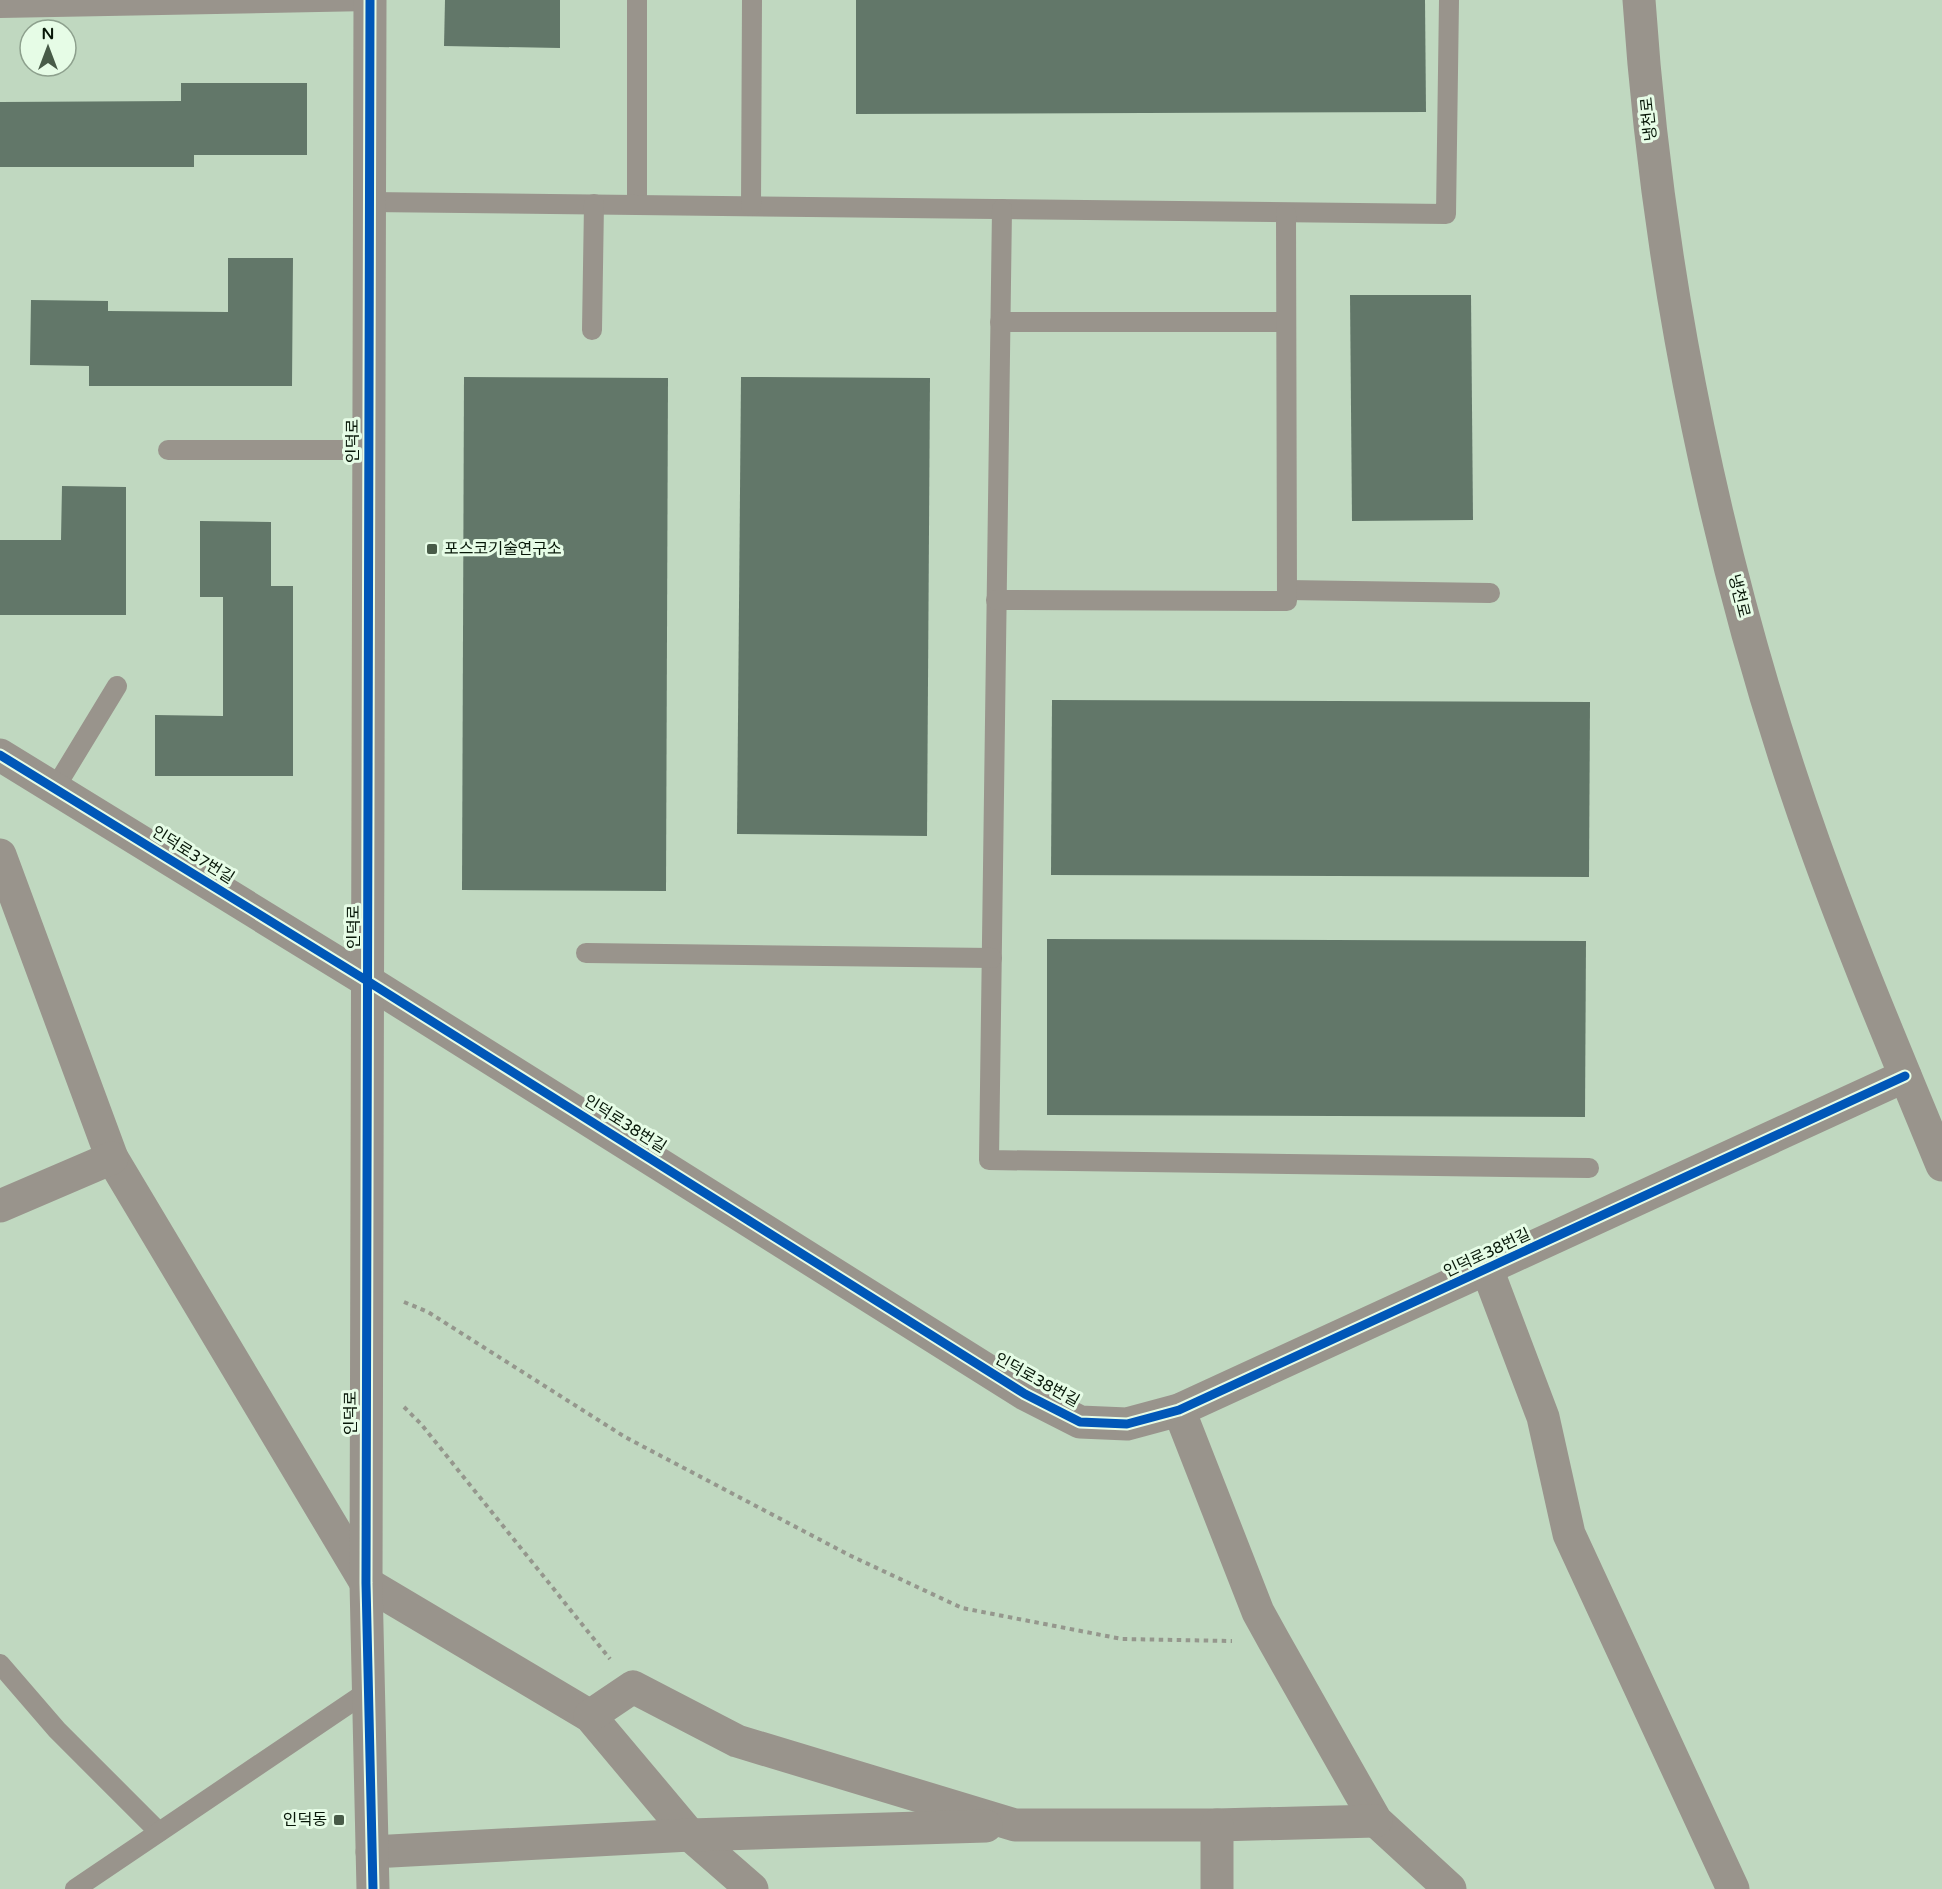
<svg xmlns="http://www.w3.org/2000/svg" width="1942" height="1889" font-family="'Varela Round','Noto Sans KR',sans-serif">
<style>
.building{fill:#627769}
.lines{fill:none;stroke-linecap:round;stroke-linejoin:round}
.path{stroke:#95978d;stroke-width:4;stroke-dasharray:4.5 4.5;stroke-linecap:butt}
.service{stroke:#99948c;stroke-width:20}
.minor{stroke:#99948c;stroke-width:33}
.tertiary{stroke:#99948c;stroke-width:33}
.cycleway-casing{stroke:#e6fce6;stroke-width:13}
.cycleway{stroke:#0057b8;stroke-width:9}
.poi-dot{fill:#485b48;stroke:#e6fce6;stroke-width:2}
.labels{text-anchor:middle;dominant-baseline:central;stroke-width:6;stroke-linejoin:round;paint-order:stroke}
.street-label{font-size:16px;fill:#071708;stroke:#e6fce6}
.poi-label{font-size:16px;fill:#071708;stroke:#e6fce6;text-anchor:start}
</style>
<rect width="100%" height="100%" fill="#c0d8c0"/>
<g class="building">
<polygon points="445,0 560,0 560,48 444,46"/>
<polygon points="856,0 1425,0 1426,112 856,114"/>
<polygon points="181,83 307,83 307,155 194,155 194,167 0,167 0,102 181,101"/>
<polygon points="228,258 293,258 292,386 89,386 89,366 30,365 31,300 108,301 108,311 228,312"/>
<polygon points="1350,295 1471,295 1473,520 1352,521"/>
<polygon points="464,377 668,378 666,891 462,890"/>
<polygon points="741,377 930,378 927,836 737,834"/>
<polygon points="62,486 126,487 126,615 0,615 0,540 61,540"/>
<polygon points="200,521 271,522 271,586 293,586 293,776 155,776 155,715 223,716 223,597 200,597"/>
<polygon points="1052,700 1590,702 1589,877 1051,875"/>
<polygon points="1047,939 1586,941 1585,1117 1047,1115"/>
</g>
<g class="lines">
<g class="path">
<polyline points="404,1302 428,1312 625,1437 849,1555 962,1608 1122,1639 1232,1641"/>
<polyline points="404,1407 421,1424 610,1659"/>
</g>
<g class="service">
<polyline points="637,0 637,204"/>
<polyline points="0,8 370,1"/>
<polyline points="369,202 1446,214 1449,0"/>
<polyline points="751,206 752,0"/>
<polyline points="1002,209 989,1160 1589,1168"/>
<polyline points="1000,322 1286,322"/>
<polyline points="592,330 594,204"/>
<polyline points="168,450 368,450"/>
<polyline points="1287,590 1490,593"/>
<polyline points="996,600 1287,601 1286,213"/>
<polyline points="55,788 117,686"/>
<polyline points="586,953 992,958"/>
<polyline points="0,1664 57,1730 159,1832"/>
<polyline points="75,1889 368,1691"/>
</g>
<g class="minor">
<polyline points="0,755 369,982 1025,1394 1080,1422 1127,1424 1179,1410 1905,1076"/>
<polyline points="0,855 112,1158 366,1583 590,1716 690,1835 752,1889"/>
<polyline points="0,1206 112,1158"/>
<polyline points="1487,1269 1543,1417 1569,1534 1733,1889"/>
<polyline points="1179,1410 1258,1612 1274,1641 1376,1821 1450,1889"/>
<polyline points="590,1716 633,1687 737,1741 1015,1825 1217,1825 1376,1821"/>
<polyline points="1217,1825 1217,1889"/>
<polyline points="372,1852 690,1835 986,1826"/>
</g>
<g class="tertiary">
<polyline points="370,0 366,1583 373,1889"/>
<path d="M1639 0C1658 282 1719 577 1814 843 1853 952 1898 1058 1942 1165"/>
</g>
<g class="cycleway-casing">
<g id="cycleway">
<polyline points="370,0 366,1583 373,1889"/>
<polyline points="0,755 369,982 1025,1394 1080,1422 1127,1424 1179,1410 1905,1076"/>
</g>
</g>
<use href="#cycleway" class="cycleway"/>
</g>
<g class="poi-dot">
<rect x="426" y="543" width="12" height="12" rx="3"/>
<rect x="333" y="1814" width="12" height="12" rx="3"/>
</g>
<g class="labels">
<g class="street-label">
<text transform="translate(1649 119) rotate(-96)">냉천로</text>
<text transform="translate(353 441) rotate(-90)">인덕로</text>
<text transform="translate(1739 596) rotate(76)">냉천로</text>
<text transform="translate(193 855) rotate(32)">인덕로37번길</text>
<text transform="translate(354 927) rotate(-90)">인덕로</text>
<text transform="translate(625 1124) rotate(32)">인덕로38번길</text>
<text transform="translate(1487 1253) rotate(-25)">인덕로38번길</text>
<text transform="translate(1037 1380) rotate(29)">인덕로38번길</text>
<text transform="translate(351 1413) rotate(-90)">인덕로</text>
</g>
<g class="poi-label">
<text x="444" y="549">포스코기술연구소</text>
<text x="327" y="1820" text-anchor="end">인덕동</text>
</g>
</g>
<g transform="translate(48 48)"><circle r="28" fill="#e6fce6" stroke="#8da08d" stroke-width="1.5"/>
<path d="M0-4.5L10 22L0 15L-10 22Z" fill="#485b48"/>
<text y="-9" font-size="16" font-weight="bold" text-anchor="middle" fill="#071708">N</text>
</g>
</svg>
